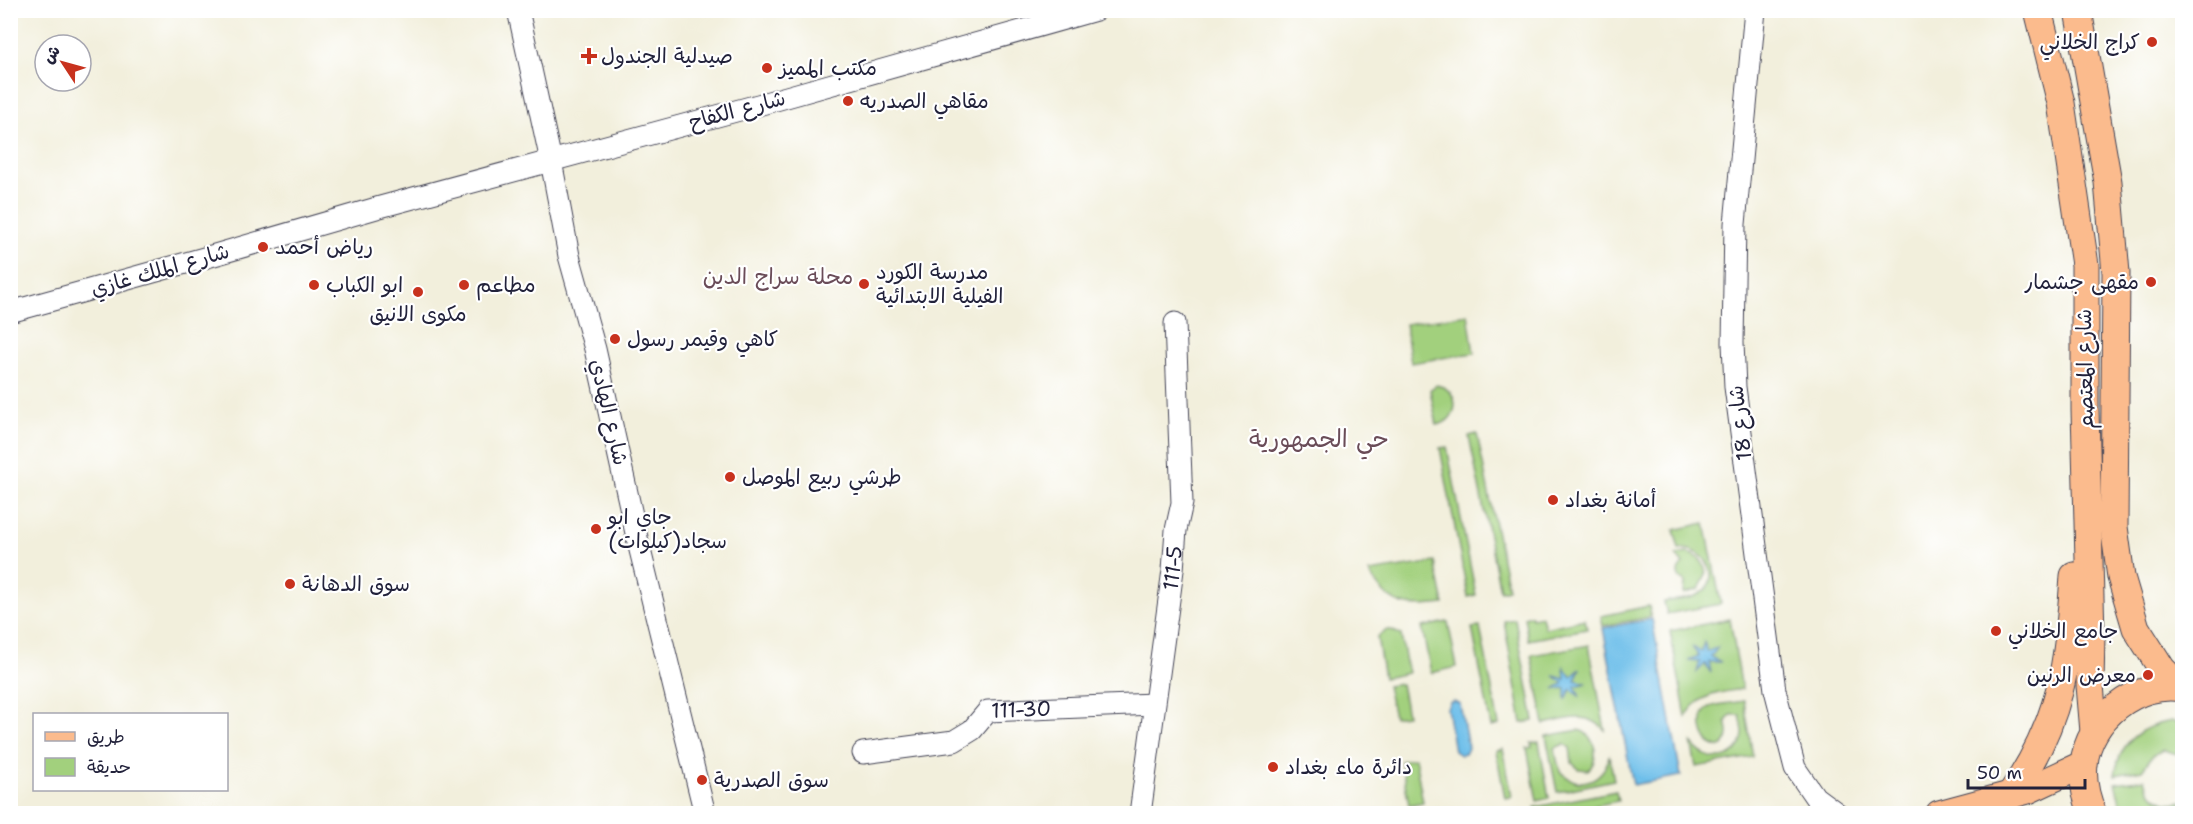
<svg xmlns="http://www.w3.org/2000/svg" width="2193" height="824" font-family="'Shantell Sans','Playpen Sans Arabic',sans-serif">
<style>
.green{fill:#a2d07d;stroke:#62795c;stroke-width:1.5}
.water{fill:#6ebfea;stroke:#487092;stroke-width:1.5}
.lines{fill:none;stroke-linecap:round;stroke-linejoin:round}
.minor-casing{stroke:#414153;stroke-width:23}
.major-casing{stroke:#414153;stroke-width:29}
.minor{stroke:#fff;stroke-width:21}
.major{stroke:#fbbb8d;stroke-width:27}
.poi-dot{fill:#c8321e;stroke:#fff;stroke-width:2}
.labels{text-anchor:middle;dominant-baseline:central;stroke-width:4.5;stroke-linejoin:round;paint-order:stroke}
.poi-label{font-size:21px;fill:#22223b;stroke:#fff;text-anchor:start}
.street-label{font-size:21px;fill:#22223b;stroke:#fff}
.neighbourhood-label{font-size:22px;fill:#6a4c58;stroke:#fff}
.quarter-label{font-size:24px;fill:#6a4c58;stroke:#fff}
</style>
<rect width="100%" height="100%" fill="#fff"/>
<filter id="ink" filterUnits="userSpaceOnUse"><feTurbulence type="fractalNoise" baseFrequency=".0167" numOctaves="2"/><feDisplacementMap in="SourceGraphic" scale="12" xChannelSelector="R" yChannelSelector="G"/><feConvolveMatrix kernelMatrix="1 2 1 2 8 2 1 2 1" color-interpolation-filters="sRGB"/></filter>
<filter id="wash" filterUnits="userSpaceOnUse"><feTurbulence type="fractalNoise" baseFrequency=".008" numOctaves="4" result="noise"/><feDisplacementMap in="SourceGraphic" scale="24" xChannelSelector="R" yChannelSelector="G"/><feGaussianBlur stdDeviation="1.35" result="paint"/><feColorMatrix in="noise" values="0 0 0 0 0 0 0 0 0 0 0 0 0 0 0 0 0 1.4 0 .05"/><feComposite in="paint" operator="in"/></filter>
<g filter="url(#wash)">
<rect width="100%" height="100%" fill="#f2efdc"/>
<g class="green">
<polygon points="1468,314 1474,353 1411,363 1405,324"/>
<path d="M1436 385C1461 389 1461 420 1437 425L1430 390Z"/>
<polygon points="1477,434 1508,589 1500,591 1469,436"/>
<polygon points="1447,447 1476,595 1468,597 1440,448"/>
<path d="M1705 523 1721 604 1667 614 1664 602C1675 600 1688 600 1697 595 1723 584 1710 547 1679 549L1674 530Z"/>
<path d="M1687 553C1699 555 1705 562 1706 575L1699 589 1684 594 1685 582C1676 578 1676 570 1683 564L1676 555Z"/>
<path d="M1435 562 1444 604C1407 609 1388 607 1369 572Z"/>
<polygon points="1649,606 1651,617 1603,626 1601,616"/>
<polygon points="1531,615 1532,618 1542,616 1545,628 1585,619 1587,629 1528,640 1524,617"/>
<polygon points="1515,619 1534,721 1522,723 1504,621"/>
<path d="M1730 619 1742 689C1718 693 1698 694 1686 717L1670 631Z"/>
<polygon points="1448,622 1457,667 1431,673 1422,627"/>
<polygon points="1480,627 1499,725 1491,727 1472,628"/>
<polygon points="1387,630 1392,630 1401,635 1408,673 1384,678 1377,637"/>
<path d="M1589 645 1605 730C1587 711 1567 719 1544 724L1531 655Z"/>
<polygon points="1401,684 1407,715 1394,717 1387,686"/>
<path d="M1744 701 1753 757 1696 767 1691 742C1706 766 1740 763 1743 734 1743 728 1741 721 1740 715H1731L1726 721C1729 732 1730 739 1721 747 1703 749 1694 715 1710 707 1719 703 1734 703 1744 701Z"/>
<path d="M2172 721 2182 723 2181 755 2163 750 2153 755 2142 770 2115 775C2120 741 2140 726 2172 721Z"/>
<path d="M1579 730C1595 734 1601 759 1588 770L1579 769 1572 763 1570 748 1564 744 1555 748C1556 756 1557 765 1561 771 1578 793 1606 779 1609 755L1614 780 1557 792 1546 736Z"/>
<polygon points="1539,742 1549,798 1537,801 1527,748 1532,747 1531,743"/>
<polygon points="1503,749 1512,797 1505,798 1496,751"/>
<polygon points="1415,758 1423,802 1409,805 1401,761"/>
<path d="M2145 779C2149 797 2164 807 2182 801V813H2129L2120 801 2115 783Z"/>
<polygon points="1616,791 1618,801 1593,806 1594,813 1537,813 1535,807"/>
</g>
<g class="water">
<polygon points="1652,619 1681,776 1633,785 1603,628"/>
<polygon points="1704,641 1707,652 1718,647 1711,657 1721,662 1709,662 1711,673 1705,664 1697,672 1700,661 1688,660 1699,656 1692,647 1702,652"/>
<polygon points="1564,667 1571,677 1580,669 1575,680 1587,683 1575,686 1580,697 1571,689 1566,700 1566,688 1554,689 1564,683 1554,676 1565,679"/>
<polygon points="1454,701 1460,704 1468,748 1465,754 1460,755 1454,751 1447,708 1450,702"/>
</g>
</g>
<g filter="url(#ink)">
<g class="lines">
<g class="minor-casing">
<g id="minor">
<polyline points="518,10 551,161 569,256 595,349 638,542 705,814"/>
<polyline points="1755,10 1735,224 1733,343 1735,387 1775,690 1795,768 1815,797 1838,814"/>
<polyline points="10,312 211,256 380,207 758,105 1096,10"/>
<path id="s1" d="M863 753 954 741 972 730 988 711 1154 704"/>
<path id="s2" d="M1140 814 1173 570 1176 530 1182 503 1175 323"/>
</g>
</g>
<g class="major-casing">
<g id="major">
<polyline points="2038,10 2061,103 2085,265 2085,410 2091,635 2090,685 2094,732"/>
<polyline points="2078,10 2108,182 2116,273 2114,527 2121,577 2136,628 2162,669 2180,687"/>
<path d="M2009 797C2062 721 2068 665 2074 576"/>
<polyline points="1939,814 2028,790 2084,764"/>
<path d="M2093 814C2086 798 2082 782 2084 764 2088 719 2137 680 2182 688"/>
</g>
</g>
<use href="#minor" class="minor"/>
<use href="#major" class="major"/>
</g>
</g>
<g class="poi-dot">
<circle cx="2152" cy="42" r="6"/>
<path d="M586 47h6v6h6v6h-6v6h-6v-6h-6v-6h6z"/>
<circle cx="767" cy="68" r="6"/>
<circle cx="848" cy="101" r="6"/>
<circle cx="263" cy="247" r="6"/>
<circle cx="2151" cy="282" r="6"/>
<circle cx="864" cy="284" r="6"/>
<circle cx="314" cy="285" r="6"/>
<circle cx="464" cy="285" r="6"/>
<circle cx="418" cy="292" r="6"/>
<circle cx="615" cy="339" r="6"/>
<circle cx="730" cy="477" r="6"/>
<circle cx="1553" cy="500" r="6"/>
<circle cx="596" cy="529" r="6"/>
<circle cx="290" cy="584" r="6"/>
<circle cx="1996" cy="631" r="6"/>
<circle cx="2148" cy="675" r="6"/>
<circle cx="1273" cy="767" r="6"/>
<circle cx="702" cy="780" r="6"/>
</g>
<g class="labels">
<g class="poi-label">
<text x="2140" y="42" text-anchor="end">كراج الخلاني</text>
<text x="601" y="56">صيدلية الجندول</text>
<text x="779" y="68">مكتب المميز</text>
<text x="860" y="101">مقاهي الصدريه</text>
<text x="275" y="247">رياض أحمد</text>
<text x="876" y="272">مدرسة الكورد<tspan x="876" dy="24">الفيلية الابتدائية</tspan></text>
<text x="2139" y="282" text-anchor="end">مقهى جشمار</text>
<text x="326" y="285">ابو الكباب</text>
<text x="476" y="285">مطاعم</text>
<text x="418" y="314" text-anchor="middle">مكوى الانيق</text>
<text x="627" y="339">كاهي وقيمر رسول</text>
<text x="742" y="477">طرشي ربيع الموصل</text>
<text x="1565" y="500">أمانة بغداد</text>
<text x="608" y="517">جاي ابو<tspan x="608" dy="24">سجاد(كيلوات)</tspan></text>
<text x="302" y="584">سوق الدهانة</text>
<text x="2008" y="631">جامع الخلاني</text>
<text x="2136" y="675" text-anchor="end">معرض الرنين</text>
<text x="1285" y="767">دائرة ماء بغداد</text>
<text x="714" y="780">سوق الصدرية</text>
</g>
<g class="street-label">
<text transform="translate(737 110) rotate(-15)">شارع الكفاح</text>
<text transform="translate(160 270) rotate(-16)">شارع الملك غازي</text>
<text transform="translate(2085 369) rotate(-91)">شارع المعتصم</text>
<text transform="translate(609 412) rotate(77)">شارع الهادي</text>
<text transform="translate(1740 423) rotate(-97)">شارع 18</text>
<text stroke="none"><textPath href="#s2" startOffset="248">111-5</textPath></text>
<text stroke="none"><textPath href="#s1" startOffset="171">111-30</textPath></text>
</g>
<g class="neighbourhood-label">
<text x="778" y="276">محلة سراج الدين</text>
</g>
<g class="quarter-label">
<text x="1319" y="439">حي الجمهورية</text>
</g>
</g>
<rect width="2193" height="824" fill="none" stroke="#fff" stroke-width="36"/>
<rect x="33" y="713" width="195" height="78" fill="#ffffff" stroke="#a7a7b1" stroke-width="1.5"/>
<rect x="45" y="732" width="30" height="9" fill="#fbbb8d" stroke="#a7a7b1" stroke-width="1.5"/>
<text x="87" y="743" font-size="18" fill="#22223b">طريق</text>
<rect x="45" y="758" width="30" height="18" fill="#a2d07d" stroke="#a7a7b1" stroke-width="1.5"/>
<text x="87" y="773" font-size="18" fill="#22223b">حديقة</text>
<g transform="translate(63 63) rotate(306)"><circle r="28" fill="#ffffff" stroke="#a7a7b1" stroke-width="1.5"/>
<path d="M0-4.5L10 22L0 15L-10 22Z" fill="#c8321e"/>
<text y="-9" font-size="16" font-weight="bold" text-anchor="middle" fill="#22223b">ش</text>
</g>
<path d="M1968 779v9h117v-9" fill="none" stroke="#22223b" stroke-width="3"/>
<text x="1977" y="779" font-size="18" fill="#22223b" stroke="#ffffff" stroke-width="4.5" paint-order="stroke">50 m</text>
</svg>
